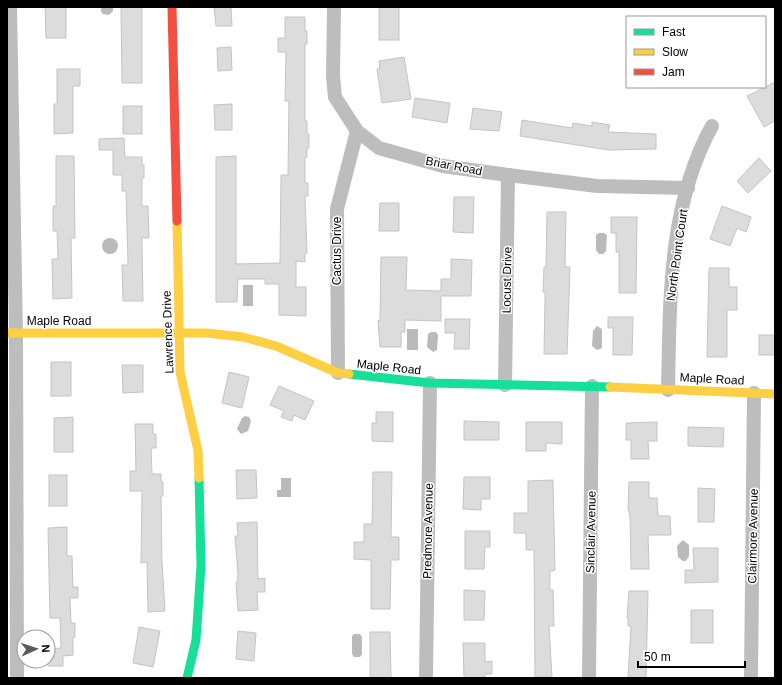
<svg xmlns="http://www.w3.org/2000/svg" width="782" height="685" font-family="Helvetica,sans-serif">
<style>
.water{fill:#bababa}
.building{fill:#dcdcdc;stroke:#c4c4c4}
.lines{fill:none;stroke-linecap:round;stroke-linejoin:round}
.street{stroke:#bdbdbd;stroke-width:14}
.fast{stroke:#16e098;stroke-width:9}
.slow{stroke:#ffcf43;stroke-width:9}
.jam{stroke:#f24e42;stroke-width:9}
.labels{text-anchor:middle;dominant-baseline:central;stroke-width:3;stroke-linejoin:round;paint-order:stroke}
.street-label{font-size:12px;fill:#000;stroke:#fff}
</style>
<rect width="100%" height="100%" fill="#fff"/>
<g class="water">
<polygon points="101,7 113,7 113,11 109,15 103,14 101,12"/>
<polygon points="599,233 604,233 607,235 606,251 603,254 599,254 596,250 596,235"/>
<circle cx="110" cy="246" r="8"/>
<rect x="243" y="285" width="10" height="21"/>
<polygon points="597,326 602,329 602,348 597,350 592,346 593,331"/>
<rect x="407" y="329" width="11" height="21"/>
<polygon points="431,332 436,332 438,335 437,350 433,352 427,347 428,334"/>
<polygon points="245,416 249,417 251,421 248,431 241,434 237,429 242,418"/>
<polygon points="281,478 291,478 291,497 277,497 277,490 281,490"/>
<polygon points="683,540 689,545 689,556 686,561 683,561 678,557 677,546"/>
<polygon points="354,634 360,634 362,637 362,654 360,657 354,657 352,654 352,636"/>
</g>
<g class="building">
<polygon points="45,7 66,7 66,38 46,38"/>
<polygon points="121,7 142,7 142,83 122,83"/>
<polygon points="214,7 231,7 232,26 216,26"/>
<rect x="379" y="7" width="20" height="33"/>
<polygon points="285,17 305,17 305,31 307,31 307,44 305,44 305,121 307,121 307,134 309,134 309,148 307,148 307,157 305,157 305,183 308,183 308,196 305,196 307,253 305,253 305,262 296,261 296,287 306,287 306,316 279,315 279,284 265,284 265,279 238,279 237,302 216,302 216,157 236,156 236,264 280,263 281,175 288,175 289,101 285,101 286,52 278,52 278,38 285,38"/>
<polygon points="231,47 232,70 218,71 217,48"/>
<polygon points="404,57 411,99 382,103 377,69 380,69 379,61"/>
<polygon points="57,69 80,69 80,86 73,86 73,133 54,134 54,104 57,104"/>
<polygon points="775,82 775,121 764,127 747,96"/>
<polygon points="415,98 450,103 447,123 412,117"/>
<polygon points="232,104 232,130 215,130 214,105"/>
<rect x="123" y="106" width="19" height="28"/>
<polygon points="473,108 502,112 499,131 470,129"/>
<polygon points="522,120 572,128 573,123 592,126 592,122 610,125 608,132 656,134 656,149 609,150 520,136"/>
<polygon points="124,138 125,157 142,157 142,165 144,165 144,178 142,178 142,206 148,206 149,238 142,238 142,246 143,301 123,301 122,265 128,265 126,191 122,191 122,175 113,175 113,150 99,150 99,139"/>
<polygon points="56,156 74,156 75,238 71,238 72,298 53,299 52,259 58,259 57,231 53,231 53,206 56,206"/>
<polygon points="759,158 771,171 748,193 737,181"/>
<polygon points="454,197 474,197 473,233 453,232"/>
<polygon points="380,203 399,203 399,231 379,231"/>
<polygon points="722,206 751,217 746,232 737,228 730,246 710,239"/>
<polygon points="547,212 566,212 565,267 570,267 567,354 544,354 545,300 545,292 543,292 544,267 546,267"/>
<polygon points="611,217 637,217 636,293 619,293 619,252 616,252 616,233 611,233"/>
<polygon points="381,257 407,257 406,290 441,291 441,279 451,279 451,259 472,260 471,296 441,296 441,321 405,320 405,332 401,332 401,347 380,347 378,320 380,321"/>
<polygon points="709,268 729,268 729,287 737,287 737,310 727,310 727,357 707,357"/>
<polygon points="608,317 633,317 632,355 613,355 613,328 608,328"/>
<polygon points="445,319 470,319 469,349 454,349 455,333 445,333"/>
<rect x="759" y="335" width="16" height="20"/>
<rect x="51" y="362" width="20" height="34"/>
<polygon points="122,365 143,365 143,392 123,393"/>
<polygon points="229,372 249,377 242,408 222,403"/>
<polygon points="279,386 314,401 305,420 294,415 292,421 281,417 284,411 270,405"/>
<polygon points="376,412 393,412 393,442 372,441 372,423 376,423"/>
<polygon points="73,417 73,452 54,452 54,418"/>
<polygon points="464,421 499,422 499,440 464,440"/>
<polygon points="526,422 562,422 562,444 546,443 546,451 526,451"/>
<polygon points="657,422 657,441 648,441 649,459 631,459 631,440 626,440 626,423"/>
<polygon points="135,424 153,424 153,434 156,434 156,448 151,448 152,474 161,474 161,482 163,482 163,496 161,496 162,562 165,611 148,612 147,562 141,563 142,491 130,491 130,471 136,471"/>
<polygon points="688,427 724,428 723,447 688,446"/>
<polygon points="236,470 256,470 257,498 237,499"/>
<polygon points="373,472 392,472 391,537 399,537 399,560 391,560 390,609 371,609 371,560 354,559 354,542 364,542 364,524 372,524"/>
<rect x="49" y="475" width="18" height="31"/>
<polygon points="464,477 490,477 490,499 481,499 481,510 463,509"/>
<polygon points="553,480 555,570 550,571 550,590 553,590 554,626 549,626 552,677 535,677 534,550 526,550 526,533 514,533 514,513 528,513 528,481"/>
<polygon points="629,482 649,482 649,498 657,498 658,516 670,516 671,535 648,535 649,569 631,569 630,517 628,508"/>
<polygon points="698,488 715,489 714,522 698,522"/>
<polygon points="257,522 258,579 265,578 265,592 257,592 258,610 238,611 236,583 237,583 238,575 235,536 238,536 237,523"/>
<polygon points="67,527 67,556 72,556 73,587 78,587 78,598 70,598 71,623 75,623 75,637 73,637 73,655 63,656 63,666 48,666 48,649 61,648 60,618 50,618 48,528"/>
<polygon points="465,531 490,531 490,547 485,547 484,569 465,569"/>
<polygon points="693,548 718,548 718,582 685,583 685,570 694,570"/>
<polygon points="464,590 485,591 484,620 464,620"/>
<polygon points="629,591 648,591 646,678 628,678 631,626 628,626 628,618 627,618"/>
<rect x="691" y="610" width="22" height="33"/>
<polygon points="139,627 160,631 153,667 133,663"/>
<polygon points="238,631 256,633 254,661 236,659"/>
<polygon points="370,632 390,632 391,678 370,678"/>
<polygon points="463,643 485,643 485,662 492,661 492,674 485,674 485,678 464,678"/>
</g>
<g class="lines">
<g class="street">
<polyline points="10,7 16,333 17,678"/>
<polyline points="334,7 333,76 335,97 357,131 379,148 443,166 508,175 597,186 688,188"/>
<polyline points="338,373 337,209 357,131"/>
<polyline points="505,385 508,175"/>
<path d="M668 390C670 301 668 205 712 126"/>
<polyline points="426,678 430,383"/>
<polyline points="589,678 592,386"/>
<polyline points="751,678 754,393"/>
</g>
<g class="fast">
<polyline points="349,374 430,383 610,387"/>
<polyline points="187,678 196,640 201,566 199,478"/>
</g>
<g class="slow">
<polyline points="177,221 180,372 198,451 199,478"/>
<polyline points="7,333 207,333 243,337 276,346 338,373 349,374"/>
<polyline points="610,387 775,394"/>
</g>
<polyline class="jam" points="172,7 177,221"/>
</g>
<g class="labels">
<g class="street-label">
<text transform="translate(454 166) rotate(11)">Briar Road</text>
<text transform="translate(337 251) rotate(-90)">Cactus Drive</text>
<text transform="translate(677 255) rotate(-82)">North Point Court</text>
<text transform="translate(507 280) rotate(-89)">Locust Drive</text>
<text x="59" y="321">Maple Road</text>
<text transform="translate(168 332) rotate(-92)">Lawrence Drive</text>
<text transform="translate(389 367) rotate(6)">Maple Road</text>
<text transform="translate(712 379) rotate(3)">Maple Road</text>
<text transform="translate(428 531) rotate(-89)">Predmore Avenue</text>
<text transform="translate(591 532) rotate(-89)">Sinclair Avenue</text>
<text transform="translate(753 536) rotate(-89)">Clairmore Avenue</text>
</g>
</g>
<rect width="782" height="685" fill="none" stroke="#000000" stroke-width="16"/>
<rect x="626" y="16" width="140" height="72" fill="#ffffff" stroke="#999999"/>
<rect x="634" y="29" width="20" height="6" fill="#16e098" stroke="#999999"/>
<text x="662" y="36" font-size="12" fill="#000000">Fast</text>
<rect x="634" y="49" width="20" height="6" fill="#ffcf43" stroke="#999999"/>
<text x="662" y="56" font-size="12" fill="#000000">Slow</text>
<rect x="634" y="69" width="20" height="6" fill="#f24e42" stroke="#999999"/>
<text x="662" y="76" font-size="12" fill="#000000">Jam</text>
<g transform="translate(36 649) rotate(87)"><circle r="19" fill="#ffffff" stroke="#999999"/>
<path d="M0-3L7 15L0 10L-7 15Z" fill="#595959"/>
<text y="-6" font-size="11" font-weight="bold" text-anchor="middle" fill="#000000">N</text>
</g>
<path d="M638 661v6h107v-6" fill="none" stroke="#000000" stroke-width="2"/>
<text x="644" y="661" font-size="12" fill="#000000" stroke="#ffffff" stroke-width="3" paint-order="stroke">50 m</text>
</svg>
